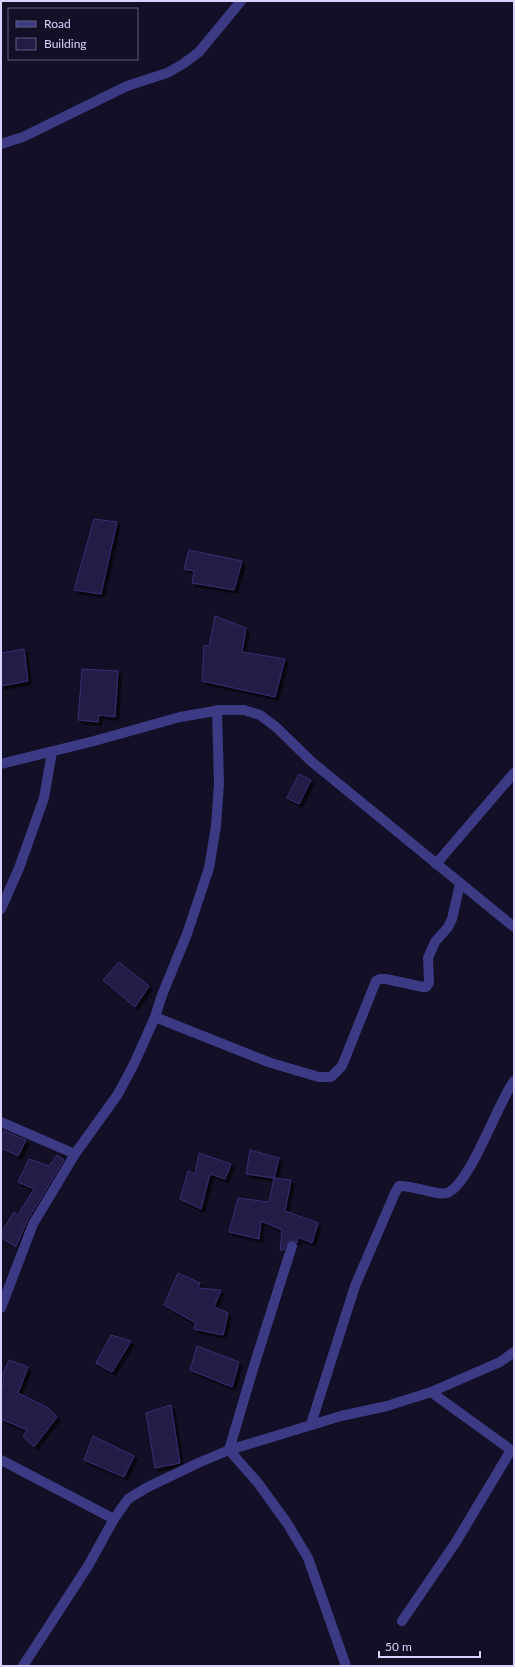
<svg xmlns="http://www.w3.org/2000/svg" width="515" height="1667" font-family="Lato,sans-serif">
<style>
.building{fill:#241b47;stroke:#3b2d73;filter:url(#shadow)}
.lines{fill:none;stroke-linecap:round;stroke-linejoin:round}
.minor{stroke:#3d3a85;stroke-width:10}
</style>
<defs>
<filter id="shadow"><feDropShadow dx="3.5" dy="3.5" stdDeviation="0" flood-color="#0009"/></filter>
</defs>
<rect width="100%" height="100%" fill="#130f26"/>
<g class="building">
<polygon points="94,519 117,522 101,594 74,590"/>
<polygon points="189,550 242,561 234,590 192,583 194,571 184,569"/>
<polygon points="215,616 246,628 242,652 285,659 275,697 202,681 204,645 209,646"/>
<polygon points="24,649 28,681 1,686 1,653"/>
<polygon points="82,669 118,671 115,717 99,715 98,722 78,720"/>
<polygon points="299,774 311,780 299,804 287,798"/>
<polygon points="119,962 149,986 135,1007 103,980"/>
<polygon points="4,1131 26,1140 18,1156 1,1148 1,1139"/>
<polygon points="250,1150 279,1158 274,1178 246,1174"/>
<polygon points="199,1153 231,1164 225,1179 210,1174 201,1209 180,1199 188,1171 195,1174"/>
<polygon points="57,1155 64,1160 27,1221 16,1247 1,1238 1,1233 14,1212 18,1215 34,1189 18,1182 29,1159 49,1166"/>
<polygon points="274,1178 291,1180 285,1211 318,1223 312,1243 298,1237 297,1243 294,1240 290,1240 286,1244 284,1250 280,1250 282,1230 261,1221 259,1239 229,1232 238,1198 269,1202"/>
<polygon points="178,1273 200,1283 198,1288 221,1290 214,1307 228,1313 223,1335 194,1329 196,1323 164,1305"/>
<polygon points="111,1335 131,1341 112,1372 96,1363"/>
<polygon points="197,1346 239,1362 232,1387 190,1370"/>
<polygon points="9,1360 28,1367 18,1393 48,1408 57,1417 34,1447 23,1436 27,1430 1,1419 1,1392 4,1380 1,1378"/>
<polygon points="171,1405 180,1463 155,1468 146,1413"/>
<polygon points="93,1436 134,1456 124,1477 84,1460"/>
</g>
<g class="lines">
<g class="minor">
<polyline points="1,144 23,137 127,86 167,73 183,64 199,52 241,1"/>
<polyline points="1,764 94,741 180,717 221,710 244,710 260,715 276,727 312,762 514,927"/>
<polyline points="436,864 514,773"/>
<polyline points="1,909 19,868 44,798 52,752"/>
<polyline points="155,1017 271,1063 319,1077 331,1077 342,1066 376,981 380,979 386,979 423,987 426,987 429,983 428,958 435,942 448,927 452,919 460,884"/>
<polyline points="1,1122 75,1154"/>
<polyline points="292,1246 253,1369 229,1450 258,1483 287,1523 308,1558 346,1666"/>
<polyline points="1,1308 33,1224 75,1154 118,1094 134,1064 155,1017 162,995 187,934 209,868 216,826 219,784 217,710"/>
<path d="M311 1424 355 1286 395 1193 399 1186C414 1185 436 1196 447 1193 470 1185 498 1102 514 1081"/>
<polyline points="1,1460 114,1519"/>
<polyline points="402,1621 456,1542 511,1450 431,1392"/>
<polyline points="23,1666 88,1566 114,1519 128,1499 146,1488 198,1463 229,1450 341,1416 387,1406 431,1392 500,1362 514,1352"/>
</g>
</g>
<rect width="515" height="1667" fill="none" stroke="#d9d4ff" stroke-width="4"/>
<rect x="8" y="8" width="130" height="52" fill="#130f26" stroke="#625e7d"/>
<rect x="16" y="21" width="20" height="6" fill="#3d3a85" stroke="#625e7d"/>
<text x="44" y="28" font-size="12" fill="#d9d4ff">Road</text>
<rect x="16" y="38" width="20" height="12" fill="#241b47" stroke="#625e7d"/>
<text x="44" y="48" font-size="12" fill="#d9d4ff">Building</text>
<path d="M379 1651v6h101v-6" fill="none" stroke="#d9d4ff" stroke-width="2"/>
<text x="385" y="1651" font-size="12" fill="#d9d4ff" stroke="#130f26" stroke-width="3" paint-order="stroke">50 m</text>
</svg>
